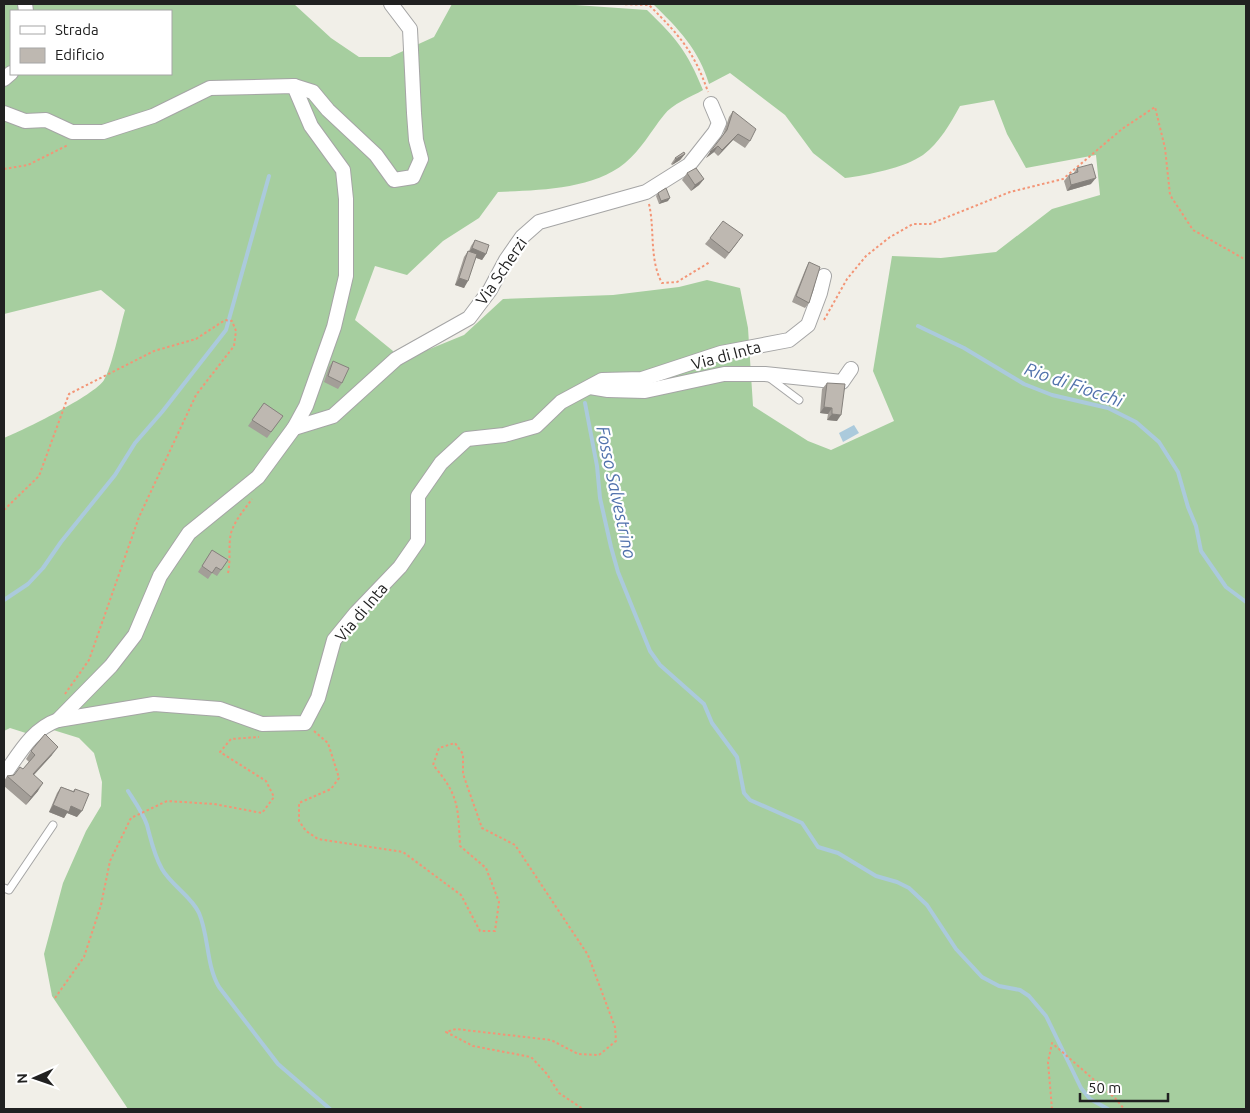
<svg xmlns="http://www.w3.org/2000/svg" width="1250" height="1113" font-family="Ubuntu,sans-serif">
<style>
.forest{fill:#a6ce9f;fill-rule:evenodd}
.water{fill:#abcadc}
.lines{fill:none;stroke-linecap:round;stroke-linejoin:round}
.stream{stroke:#abcadc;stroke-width:4}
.lane-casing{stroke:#a5a5a5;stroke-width:9}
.street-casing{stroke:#a5a5a5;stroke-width:16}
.path{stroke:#f39576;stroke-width:2;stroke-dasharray:2.5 2.5;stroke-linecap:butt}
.lane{stroke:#fff;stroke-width:7}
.street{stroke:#fff;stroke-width:14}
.wall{fill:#a39e98}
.shaded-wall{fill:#85817c}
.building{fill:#beb8b1;stroke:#85817c}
.labels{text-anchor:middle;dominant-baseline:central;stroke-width:4.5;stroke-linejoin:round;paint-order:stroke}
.street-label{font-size:16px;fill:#212121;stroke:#fff}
.water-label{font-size:18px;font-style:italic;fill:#5172ac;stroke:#fff}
</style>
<rect width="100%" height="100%" fill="#f1efe8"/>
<g class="forest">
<path d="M4 4H294L331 38 359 57H390L434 37 452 4H561L647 10C677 39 687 51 703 90 691 97 672 104 664 115 651 131 641 150 625 163 592 190 538 190 498 192L479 218 443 241 407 275 375 266 355 320 393 351 392 358 331 413 291 426 255 474 186 530 131 633 107 663 55 716 29 734 10 728 4 731V438C22 431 95 395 104 380 112 367 120 327 125 310L101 290 4 314ZM11 11H171V74H11Z"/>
<path d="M653 4H1246V1109H128L52 996 44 954 63 883 86 831 101 806 102 782 94 753 79 738 50 729 115 670 165 579 194 538 263 481 300 431 398 362 464 335 503 299 613 295 679 287 707 280 740 288 748 328 753 406 808 441 831 450 894 421 873 371 892 256 941 258 996 252 1052 209 1100 195 1096 155 1026 168 1007 134 994 100 960 106C950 124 940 142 923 155 904 168 868 175 845 178L813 153 785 115 730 73 709 84C699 50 678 28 653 4Z"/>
</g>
<polygon class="water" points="854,425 859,433 843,442 839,433"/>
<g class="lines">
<g class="stream">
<polyline points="918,326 964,348 1024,384 1052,395 1108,408 1136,422 1159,442 1178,472 1188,507 1196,526 1201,551 1226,587 1246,602"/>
<polyline points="585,403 597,466 600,498 611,547 618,572 650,651 660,665 704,704 712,723 737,757 744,793 750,800 802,823 818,847 838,853 876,876 897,882 909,888 927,905 956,949 982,977 999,986 1020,990 1029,996 1046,1016 1081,1088 1090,1099 1108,1109"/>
<polyline points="4,600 28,584 43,568 61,542 115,475 135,443 162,412 226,330 269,176"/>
<path d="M128 791C135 802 143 813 147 825 151 840 154 855 162 869 171 885 192 897 199 913 209 936 206 965 219 987L278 1064 330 1109"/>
</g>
<g class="lane-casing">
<g id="lane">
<polyline points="767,376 799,400"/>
<polyline points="4,888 9,890 53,825"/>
</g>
</g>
<g class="street-casing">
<g id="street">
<polyline points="25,4 26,11"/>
<polyline points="4,79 11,73"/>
<polyline points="294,86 313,92 328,110 376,155 394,180 413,177 421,159 416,140 414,113 410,29 391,4"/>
<path d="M4 113 25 121 46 120 72 132H103L153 116 210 88 294 86 311 126 343 170 346 199V276L334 327 306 406 294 428 258 477 189 533 160 576 135 635 111 666 58 720C32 729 19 754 4 775"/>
<polyline points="590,387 608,390 645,391 724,374 765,374 842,382 851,369"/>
<polyline points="294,428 333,416 396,359 469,318 490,290 506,260 522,237 539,222 646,192 689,165 715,132 719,123 711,104"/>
<polyline points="58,720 154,704 220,709 262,724 305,723 318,698 334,640 356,613 400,567 418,541 418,496 441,463 467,439 504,435 536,426 561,402 602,380 642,379 721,353 789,340 808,325 820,293 824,276"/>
</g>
</g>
<g class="path">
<path d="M620 4 649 5C679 35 694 51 708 92"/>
<polyline points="4,169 28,165 68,145"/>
<path d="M649 204C655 230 649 259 662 283L677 282 710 262"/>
<polyline points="824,320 847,279 866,256 890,237 913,224 930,224 1010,192 1063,179 1122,129 1155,107 1165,148 1170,195 1193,230 1246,260"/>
<polyline points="4,510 39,476 69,394 154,351 196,339 225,320 232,321 236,331 234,346 196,395 139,517 89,660 65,694"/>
<path d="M228 573C231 560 228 545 231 533 235 520 244 510 252 499"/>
<path d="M314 731 328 743 339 778 331 789 299 803V821L306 831 318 839 403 852 461 895 480 931H495L499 902 486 868 460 846C458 807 459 795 433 765L439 748 455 743 463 754V774L482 828 515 845 588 955 615 1027 616 1041 599 1055 578 1054 551 1040 456 1029 446 1032 473 1046 531 1057 547 1074 559 1093 583 1109"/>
<polyline points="55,998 84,957 101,905 110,861 131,818 167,801 214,804 262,813 274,797 266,781 220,752 231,739 259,737"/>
<polyline points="1052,1109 1048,1062 1052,1043 1116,1099 1124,1109"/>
</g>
<use href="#lane" class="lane"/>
<use href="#street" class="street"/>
</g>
<g class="wall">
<polygon points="733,111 750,141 745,148 733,140 718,156 714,152 706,158 723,135 729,117"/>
<polygon points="685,154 680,160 672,165 671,164 675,158"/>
<polygon points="1077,168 1091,184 1067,191 1064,181 1069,175 1073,174"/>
<polygon points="687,173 704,179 699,185 691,191 682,180"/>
<polygon points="658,193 668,201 659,204 656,196"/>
<polygon points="710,238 738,242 725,259 705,244"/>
<polygon points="475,240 486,254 482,260 476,258 464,288 455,285 464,257 468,251 469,251 471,246"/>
<polygon points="809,262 809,303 805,308 792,302 806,268"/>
<polygon points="333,361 342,383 338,389 324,382 329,367"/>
<polygon points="827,383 837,421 827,420 828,414 820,413 822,389"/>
<polygon points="264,403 283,416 267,438 248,426"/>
<polygon points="212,550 228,560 217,576 212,573 208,579 198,572"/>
<polygon points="31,751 52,755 34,775 38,791 26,805 4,786 4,781 7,776 14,775 23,769 29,762 26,759"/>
<polygon points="61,787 73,791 75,789 77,817 67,813 64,818 49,812 57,793"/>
</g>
<g class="shaded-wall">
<polygon points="738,134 733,140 718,156 722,150"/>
<polygon points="718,146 714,152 706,158 710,152"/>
<polygon points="685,154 680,160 672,165 676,159"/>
<polygon points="1096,178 1091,184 1067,191 1071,185"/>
<polygon points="704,179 699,185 691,191 695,185"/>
<polygon points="670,198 668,201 659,204 661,201"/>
<polygon points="472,248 486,254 482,260 467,254"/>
<polygon points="459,278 468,281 464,288 455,285"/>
<polygon points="824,407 832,408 828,414 820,413"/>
<polygon points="832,414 841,415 837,421 827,420"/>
<polygon points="58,747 52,755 27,782 33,774"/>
<polygon points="43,783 38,791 26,805 31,797"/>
<polygon points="53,805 71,806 82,811 77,817 67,813 64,818 49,812"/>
</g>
<g class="building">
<polygon points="733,111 756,129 750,141 738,134 722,150 718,146 710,152 727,130"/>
<polygon points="684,152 685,154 676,159 675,158"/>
<polygon points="1092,164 1096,178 1071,185 1069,175 1078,172 1077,168"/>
<polygon points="696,168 704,179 695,185 687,173"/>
<polygon points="666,188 670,198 661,201 658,193"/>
<polygon points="723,221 743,235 729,253 710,238"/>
<polygon points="475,240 489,245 486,254 472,248"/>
<polygon points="468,251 477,254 468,281 459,278"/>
<polygon points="809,262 820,267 809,303 796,296"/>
<polygon points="333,361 349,368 342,383 328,376"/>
<polygon points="827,383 845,384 841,415 832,414 832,408 824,407"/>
<polygon points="264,403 283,416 271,432 252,420"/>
<polygon points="212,550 228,560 221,570 216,567 212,573 202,566"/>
<polygon points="45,734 58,747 33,774 43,783 31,797 7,776 14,775 20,767 23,769 35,755 31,751"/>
<polygon points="61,787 74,792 75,789 89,794 82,811 71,806 69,812 53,805"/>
</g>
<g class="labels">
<g class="street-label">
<text transform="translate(501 271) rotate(-56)">Via Scherzi</text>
<text transform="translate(726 355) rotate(-15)">Via di Inta</text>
<text transform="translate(361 612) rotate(-50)">Via di Inta</text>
</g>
<g class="water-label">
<text transform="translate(1074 384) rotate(19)">Rio di Fiocchi</text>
<text transform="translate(617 492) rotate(78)">Fosso Salvestrino</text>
</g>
</g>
<rect width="1250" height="1113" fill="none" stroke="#212121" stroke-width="10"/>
<rect x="10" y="10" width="162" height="65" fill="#ffffff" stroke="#a6a6a6"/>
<rect x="20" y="26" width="25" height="8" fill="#ffffff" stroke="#a6a6a6"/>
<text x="55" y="35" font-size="15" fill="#212121">Strada</text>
<rect x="20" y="48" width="25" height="15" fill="#beb8b1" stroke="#a6a6a6"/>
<text x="55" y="60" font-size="15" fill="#212121">Edificio</text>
<g transform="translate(35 1078) rotate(268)" stroke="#ffffff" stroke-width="4" paint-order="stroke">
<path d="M0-4L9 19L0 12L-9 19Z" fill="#212121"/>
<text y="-8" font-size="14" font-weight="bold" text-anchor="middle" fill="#212121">N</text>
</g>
<path d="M1080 1093v8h88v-8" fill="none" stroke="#212121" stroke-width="2.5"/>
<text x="1088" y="1093" font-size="15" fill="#212121" stroke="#ffffff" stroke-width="4" paint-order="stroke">50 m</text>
</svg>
